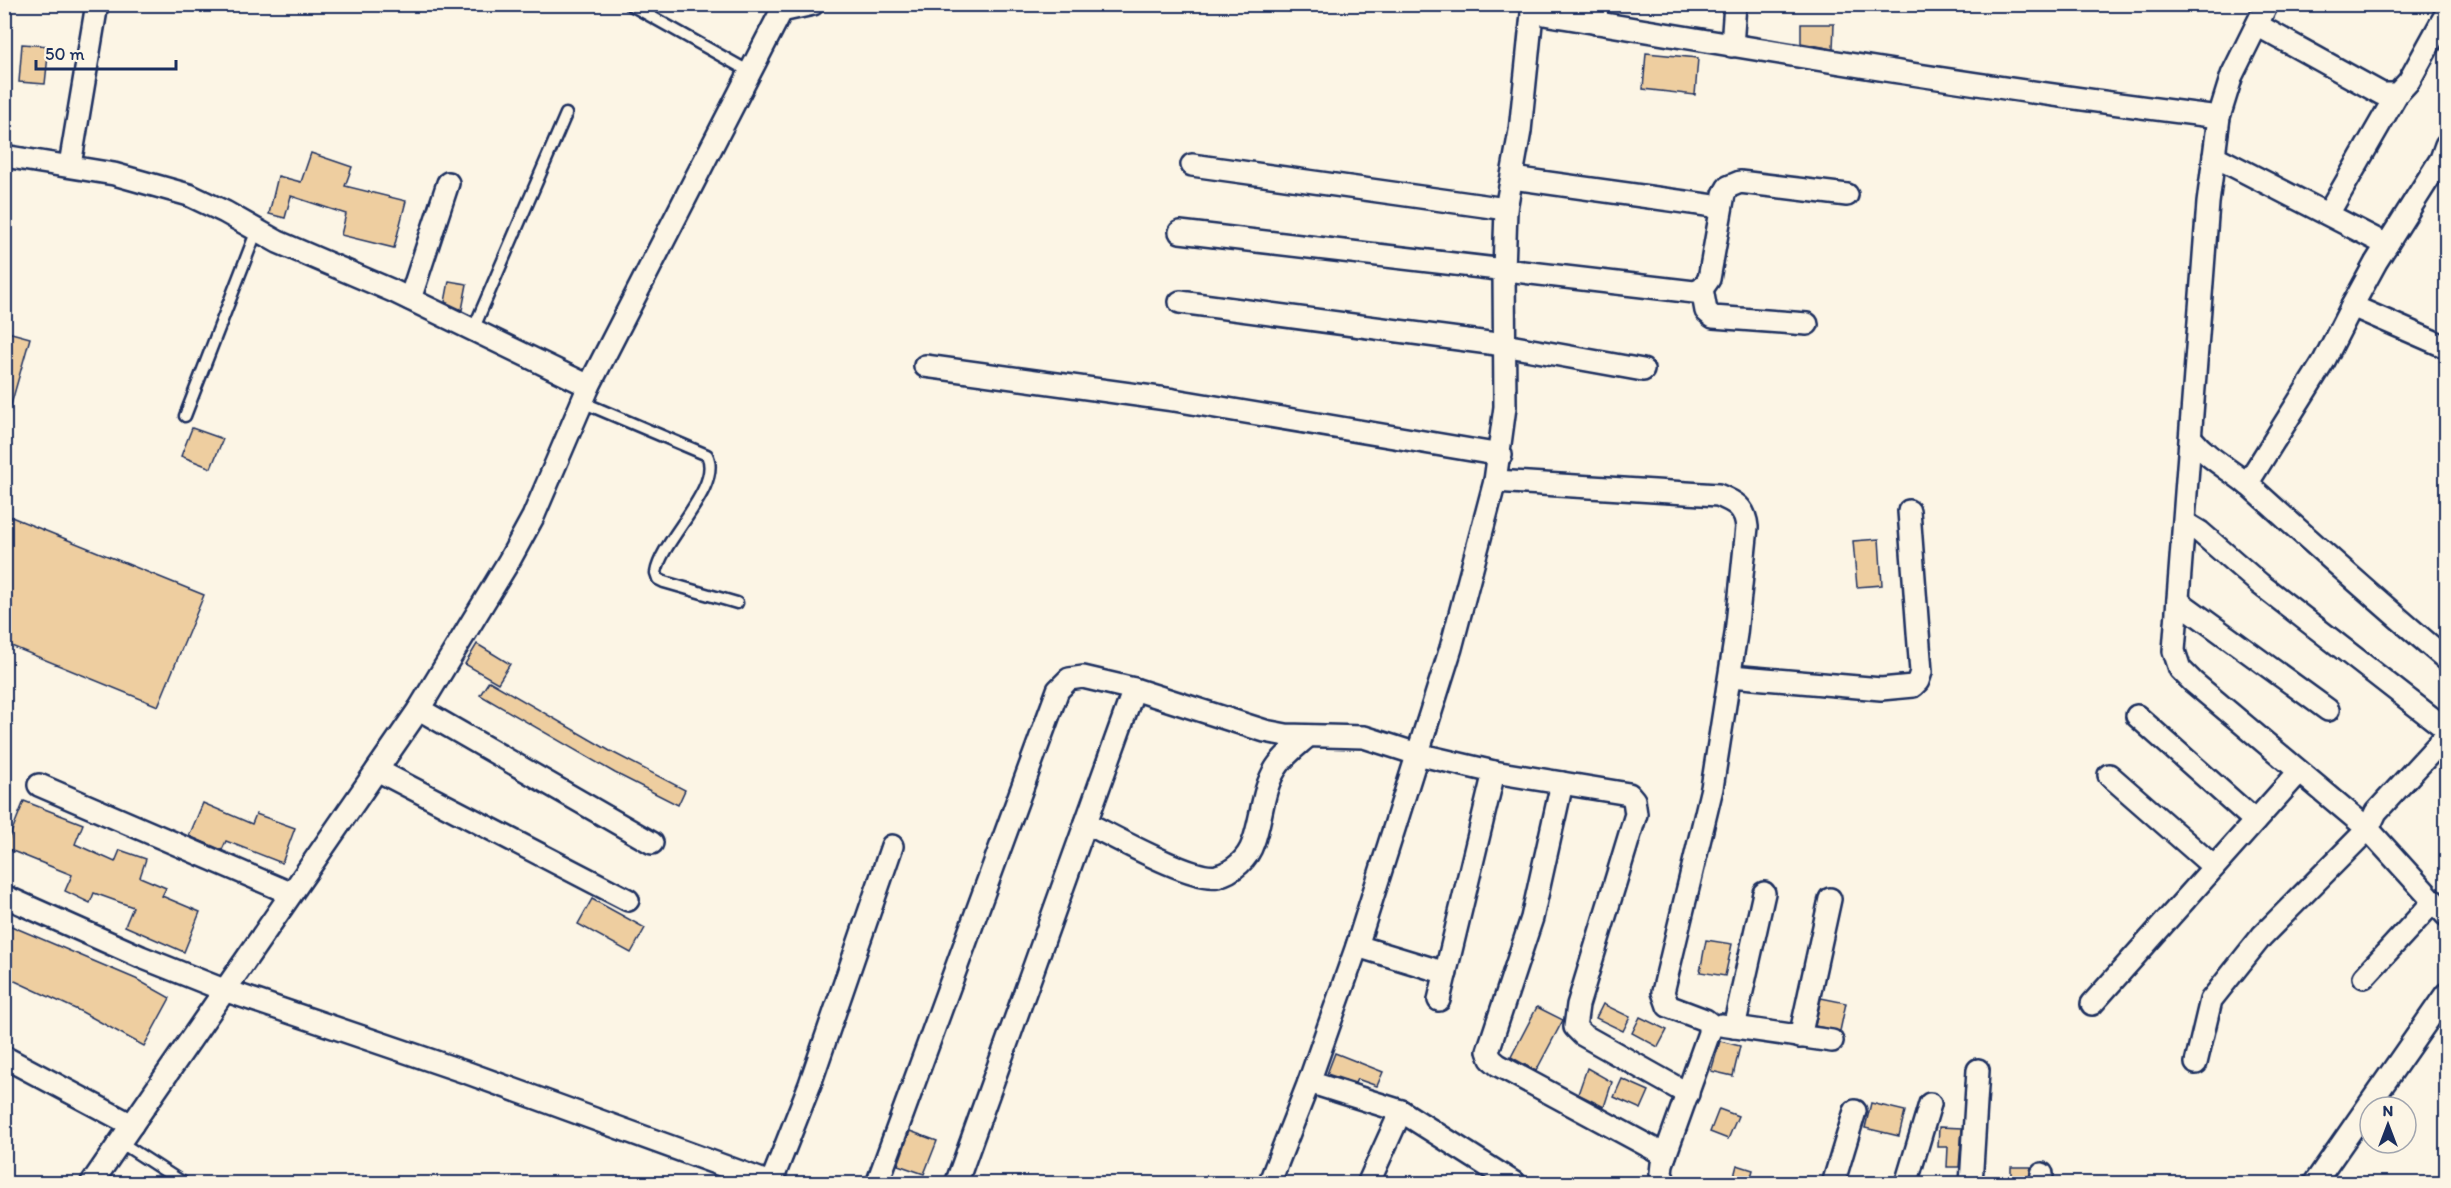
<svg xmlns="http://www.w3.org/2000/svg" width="2451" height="1188" font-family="Itim,sans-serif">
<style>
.building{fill:#eecea0;stroke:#1b2f5e;stroke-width:1.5}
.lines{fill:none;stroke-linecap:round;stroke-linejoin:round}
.service-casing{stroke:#1b2f5e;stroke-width:15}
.minor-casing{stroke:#1b2f5e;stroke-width:26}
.service{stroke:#fcf5e5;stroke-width:10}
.minor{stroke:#fcf5e5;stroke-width:21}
</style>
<rect width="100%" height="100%" fill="#fcf5e5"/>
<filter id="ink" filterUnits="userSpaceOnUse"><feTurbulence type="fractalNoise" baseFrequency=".0167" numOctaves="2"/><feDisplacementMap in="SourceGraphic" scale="12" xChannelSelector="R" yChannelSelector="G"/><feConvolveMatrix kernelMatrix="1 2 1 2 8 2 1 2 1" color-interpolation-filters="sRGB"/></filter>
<g filter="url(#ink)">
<g class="building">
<polygon points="1801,24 1834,24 1833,49 1801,43"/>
<polygon points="22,44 49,46 45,84 19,82"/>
<polygon points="1646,53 1698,58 1695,95 1643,89"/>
<polygon points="311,153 352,167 345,186 406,201 394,248 341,235 346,214 291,196 285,218 269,214 278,176 301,182"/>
<polygon points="449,281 467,284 462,310 445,302"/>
<polygon points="4,331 30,338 9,412 4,411"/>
<polygon points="192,428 223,439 211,468 181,456"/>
<polygon points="4,514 204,595 158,706 4,643"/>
<polygon points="1879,539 1882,585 1857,587 1853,541"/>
<polygon points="477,644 510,664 498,683 465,664"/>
<polygon points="489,681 610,751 685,790 678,805 615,773 480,695"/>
<polygon points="24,801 83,824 75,844 115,862 120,850 146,859 140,877 166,888 162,896 200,912 184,952 125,926 133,907 94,893 90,903 65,891 72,875 5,848"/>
<polygon points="203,803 252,824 256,814 295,828 282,863 226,841 222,850 189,836"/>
<polygon points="592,899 645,928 631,953 578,924"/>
<polygon points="4,923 136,979 170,998 144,1046 82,1012 4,976"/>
<polygon points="1706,940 1732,944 1725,976 1700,972"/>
<polygon points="1821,998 1846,1003 1840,1031 1815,1026"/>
<polygon points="1603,1004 1630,1017 1623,1031 1596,1018"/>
<polygon points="1537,1007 1563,1020 1536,1071 1511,1057"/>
<polygon points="1640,1017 1667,1030 1658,1047 1632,1033"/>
<polygon points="1720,1041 1740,1046 1733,1076 1711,1071"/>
<polygon points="1335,1053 1383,1072 1377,1086 1357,1079 1355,1083 1327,1074"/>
<polygon points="1587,1068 1612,1082 1604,1107 1578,1094"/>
<polygon points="1622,1079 1649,1091 1641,1109 1614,1097"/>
<polygon points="1871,1103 1905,1111 1899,1136 1865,1128"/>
<polygon points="1719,1109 1738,1116 1728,1139 1710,1132"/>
<polygon points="1939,1127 1962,1128 1959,1167 1947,1167 1948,1147 1938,1147"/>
<polygon points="910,1131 937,1141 924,1174 898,1165"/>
<polygon points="1737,1165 1753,1170 1749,1184 1732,1184"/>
<polygon points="2011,1167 2031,1167 2028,1184 2011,1184"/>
</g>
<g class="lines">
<g class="service-casing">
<g id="service">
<polyline points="629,4 750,72"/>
<polyline points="473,330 566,114"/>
<path d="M582 402 707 455C723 487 661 540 656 573L658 579 664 582 737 603"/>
<polyline points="185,416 257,230"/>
<polyline points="120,1142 185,1184"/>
</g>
</g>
<g class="minor-casing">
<g id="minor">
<polyline points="2267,4 2232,75 2219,117 2208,203 2174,651 2180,669 2193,682 2368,829 2446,915"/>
<polyline points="781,11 813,4"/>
<path d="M1532 12C1761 50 1989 89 2219 117"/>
<polyline points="1596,23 1597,4"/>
<polyline points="2257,25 2382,94 2397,94 2409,81 2446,14"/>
<polyline points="1732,46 1735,4"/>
<polyline points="2446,145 2441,159 2376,262 2352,306 2446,347"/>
<polyline points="4,156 114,174 189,195 225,212 278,242 393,291 589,386"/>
<polyline points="2214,156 2387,245"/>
<polyline points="70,165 97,4"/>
<polyline points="1192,165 1506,209"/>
<polyline points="1512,178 1721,207"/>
<polyline points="2328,214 2397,94"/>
<polyline points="1180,232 1694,292 1702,289 1709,279 1724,194 1728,187 1740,182 1847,195"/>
<polyline points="1702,289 1706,311 1713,317 1807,324"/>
<polyline points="410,299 448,183"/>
<polyline points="1180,302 1504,345 1643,370"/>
<polyline points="925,366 1174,400 1501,455"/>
<path d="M2192 439C2209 460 2232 470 2252 488 2316 546 2380 603 2446 659"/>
<path d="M1495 481 1718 495C1735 502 1745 507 1747 527L1736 634 1712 788 1663 992 1668 1006 1705 1020 1709 1023V1033L1662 1164 1661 1173 1665 1184"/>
<polyline points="2247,484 2324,361 2352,306"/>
<polyline points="2185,523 2200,532 2260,584 2446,729"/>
<polyline points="2178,601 2328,710"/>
<polyline points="1731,676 1881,689 1913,686 1918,681 1921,672 1909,511"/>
<polyline points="419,709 652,843"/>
<polyline points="2137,716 2255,821"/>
<polyline points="377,770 628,900"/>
<polyline points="2109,775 2214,867"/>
<polyline points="1562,783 1532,918 1488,1051 1491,1059 1498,1065 1665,1155"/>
<polyline points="39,785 290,893"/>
<path d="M1086 823C1113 836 1192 881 1217 876 1234 872 1248 858 1253 843 1262 819 1262 790 1276 768 1284 755 1297 746 1308 736"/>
<polyline points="4,896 141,957 224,990 468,1073 773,1184"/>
<polyline points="1357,946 1446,973"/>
<polyline points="2364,977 2434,901"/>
<polyline points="1439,1000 1494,772"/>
<polyline points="2092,1004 2299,772"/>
<polyline points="1721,1025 1832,1041"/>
<polyline points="1734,1027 1764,893"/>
<polyline points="1800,1037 1830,899"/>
<polyline points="4,1057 132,1125"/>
<polyline points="2196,1063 2211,1000 2262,936 2368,829 2376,812 2446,736"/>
<polyline points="1309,1082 1401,1111 1516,1184"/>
<polyline points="771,1183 810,1084 892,846"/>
<polyline points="91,1184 419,709 509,561 533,517 589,386 785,4"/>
<polyline points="877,1184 1058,690 1069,679 1083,677 1134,689 1265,731 1286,735 1364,737 1417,754 1494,772 1629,794 1634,800 1636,814 1578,1005 1575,1027 1583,1035 1688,1094"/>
<polyline points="956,1184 1134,689"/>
<polyline points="1269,1184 1309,1082 1357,946 1451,648 1495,481 1505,407 1504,271 1506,209 1520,131 1533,4"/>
<polyline points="1368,1184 1401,1111"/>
<polyline points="1833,1184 1855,1111"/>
<polyline points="1906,1184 1930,1104"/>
<polyline points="1971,1184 1978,1070"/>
<polyline points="2041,1184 2042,1174"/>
<polyline points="2314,1184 2446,994"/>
</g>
</g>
<use href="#service" class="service"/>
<use href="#minor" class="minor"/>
</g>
</g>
<rect width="2451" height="1188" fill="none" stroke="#fcf5e5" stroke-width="24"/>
<rect x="12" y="12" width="2427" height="1164" fill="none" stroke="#1b2f5e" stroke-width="2" filter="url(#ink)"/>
<g transform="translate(2388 1125)"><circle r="28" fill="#fcf5e5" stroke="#a2a6af" stroke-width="1.5"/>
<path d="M0-4.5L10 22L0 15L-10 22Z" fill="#1b2f5e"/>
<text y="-9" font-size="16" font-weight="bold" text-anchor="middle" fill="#1b2f5e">N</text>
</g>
<path d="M36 60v9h140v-9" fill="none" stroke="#1b2f5e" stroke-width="3"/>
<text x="45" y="60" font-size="18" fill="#1b2f5e" stroke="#fcf5e5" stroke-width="4.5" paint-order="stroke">50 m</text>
</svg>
